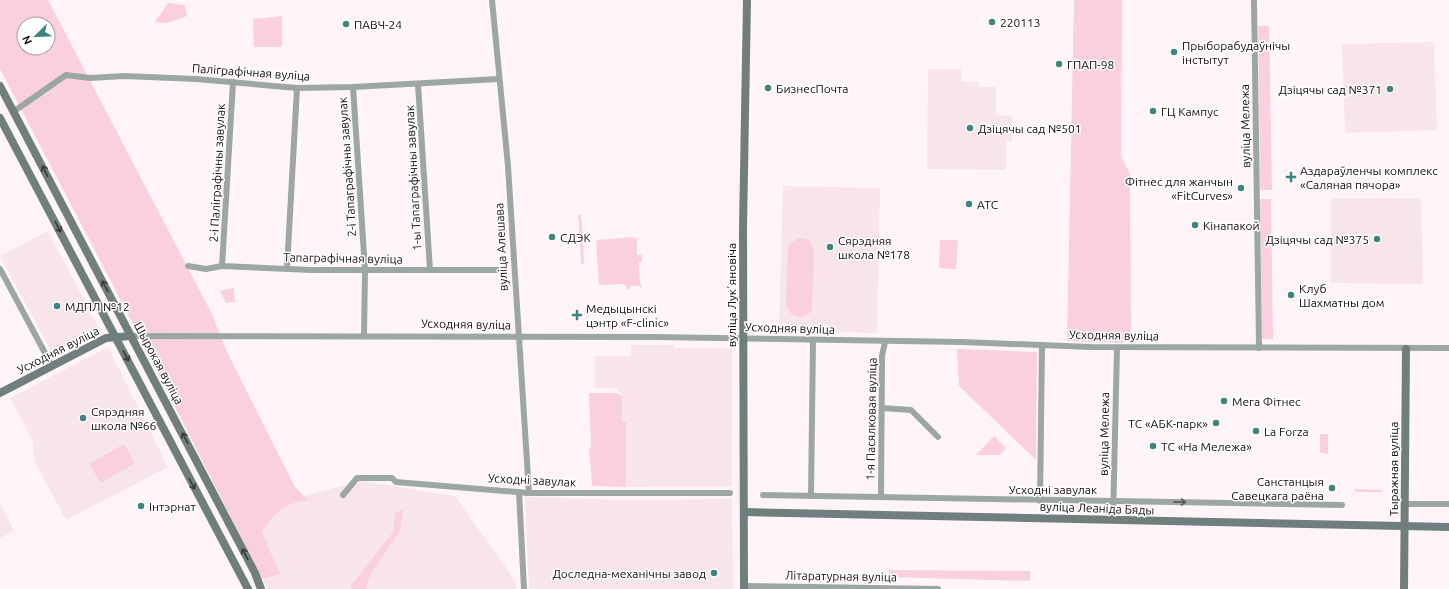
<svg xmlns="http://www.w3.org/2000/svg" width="1449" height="589" font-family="Ubuntu,sans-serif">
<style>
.built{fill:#f7e5ea}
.green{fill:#fad0de;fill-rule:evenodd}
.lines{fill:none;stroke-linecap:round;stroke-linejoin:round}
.street{stroke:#9ca6a5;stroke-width:6}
.secondary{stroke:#707f7d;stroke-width:8}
.oneway{stroke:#383a3a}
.oneway2{stroke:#58595a}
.poi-dot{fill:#3e847c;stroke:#fff;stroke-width:1.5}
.labels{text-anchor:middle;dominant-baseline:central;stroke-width:3;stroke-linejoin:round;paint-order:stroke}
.poi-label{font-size:12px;fill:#130c0e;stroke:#fff;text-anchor:start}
.street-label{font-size:12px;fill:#130c0e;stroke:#fff}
</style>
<rect width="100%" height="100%" fill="#fff5f8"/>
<g class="built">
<polygon points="1434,42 1437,130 1345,133 1342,44"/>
<polygon points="928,69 961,69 962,82 979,82 979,87 996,87 996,115 1012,116 1012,141 1006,141 1006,170 927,169"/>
<polygon points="783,186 880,188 877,333 779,331"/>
<polygon points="1331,198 1421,198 1423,284 1331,283"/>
<polygon points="48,231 99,328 52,353 0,256"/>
<polygon points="631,345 674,345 674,348 732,348 732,486 626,487 626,423 622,422 622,396 616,388 595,388 595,356 631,356"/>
<polygon points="108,347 168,467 66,520 35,462 32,439 10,398"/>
<polygon points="361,481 455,496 514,579 516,589 267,589 262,579 280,574 262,532 274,513 300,497"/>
<polygon points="525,497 624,500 732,499 733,589 529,589"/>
<polygon points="0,502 14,531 0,538"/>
</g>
<g class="green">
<path d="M0 0H48L212 314 227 352 295 487 308 500C283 504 275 511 262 532L280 574 262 579 128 314 0 69ZM24 24H48V48H24Z"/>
<polygon points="1074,0 1122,0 1121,156 1130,174 1131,330 1123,343 1067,341"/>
<polygon points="168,3 185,5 187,16 167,23 155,22"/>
<polygon points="282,16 282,47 254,47 253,19"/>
<polygon points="1258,26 1269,26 1272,190 1260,190"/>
<polygon points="1260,199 1271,199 1273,339 1262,339"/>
<polygon points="578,215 581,215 583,238 580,238"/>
<polygon points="635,237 634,238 637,238 637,255 642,255 642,262 639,262 640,283 642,286 641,288 639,286 630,286 630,289 628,289 624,284 599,285 596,240"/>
<polygon points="799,238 809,240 814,251 812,309 810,313 800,317 791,314 786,304 788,248 790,244"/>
<polygon points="580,240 583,240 584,264 581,264"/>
<polygon points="940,240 958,240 956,269 939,268"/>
<polygon points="234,288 235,302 226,303 220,291"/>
<polygon points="957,349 1037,352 1036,460 959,386"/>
<polygon points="589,393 617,393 622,396 622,422 626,422 626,487 592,486 589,448 591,447"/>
<polygon points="1320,434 1328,434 1328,454 1320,453"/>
<polygon points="994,436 1006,448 999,455 976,455"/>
<polygon points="124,444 135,463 101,483 89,464"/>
<polygon points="1355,489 1382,490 1382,492 1355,492"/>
<polygon points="403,510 400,531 370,575 366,589 351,589 352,584 393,532 395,513"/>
<polygon points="889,570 1030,571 1030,581 889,577"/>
</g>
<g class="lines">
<g class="street">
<polyline points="492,0 508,166 529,493"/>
<polyline points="1254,0 1259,348"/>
<polyline points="418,84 430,270"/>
<polyline points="353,87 365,270 364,336"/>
<polyline points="13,112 66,75 90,78 124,76 196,79 297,88 353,87 499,79"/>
<polyline points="188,266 206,269 222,266 311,270 499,270"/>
<polyline points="222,266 233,82"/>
<polyline points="287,268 297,88"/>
<polyline points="0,269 52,366"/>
<polyline points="131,336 656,337 962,342 1091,347 1449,348"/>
<polyline points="882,408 911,410 938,437"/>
<polyline points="519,492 524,589"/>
<polyline points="343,495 357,478 392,478 396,482 529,493 730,493"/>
<polyline points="763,495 1342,505"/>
<polyline points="811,496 813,341"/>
<polyline points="881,497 882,356 885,342"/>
<polyline points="1040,501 1042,346"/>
<polyline points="1405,504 1449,504"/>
<polyline points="1113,520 1117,348"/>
<polyline points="744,586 938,589"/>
</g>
<g class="secondary">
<polyline points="0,86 255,573 261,589"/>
<polyline points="0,118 248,589"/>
<polyline points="0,393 106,338 131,336"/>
<polyline points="744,512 1449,527"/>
<polyline points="744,589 743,228 747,0"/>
<polyline points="1404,589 1406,349"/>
</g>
</g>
<defs><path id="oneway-shaft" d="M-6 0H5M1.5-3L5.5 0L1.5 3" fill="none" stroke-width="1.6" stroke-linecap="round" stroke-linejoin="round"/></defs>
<g class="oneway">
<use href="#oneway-shaft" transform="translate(45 171) rotate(-117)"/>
<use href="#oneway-shaft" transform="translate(58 227) rotate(62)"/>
<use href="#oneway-shaft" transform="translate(105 286) rotate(-118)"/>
<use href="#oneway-shaft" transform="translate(126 356) rotate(62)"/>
<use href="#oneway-shaft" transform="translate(185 438) rotate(-118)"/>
<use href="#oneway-shaft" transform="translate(192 484) rotate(63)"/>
<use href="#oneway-shaft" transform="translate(245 554) rotate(-118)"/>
</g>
<use class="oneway2" href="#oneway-shaft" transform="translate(1180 502) rotate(1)"/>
<g class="poi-dot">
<circle cx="992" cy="22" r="4"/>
<circle cx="346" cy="24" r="4"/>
<circle cx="1174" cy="52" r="4"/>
<circle cx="1059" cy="64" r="4"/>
<circle cx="768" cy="88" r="4"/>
<circle cx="1390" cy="89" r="4"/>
<circle cx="1153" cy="111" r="4"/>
<circle cx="970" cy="128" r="4"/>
<path d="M1289 171h4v4h4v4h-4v4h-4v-4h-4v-4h4z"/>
<circle cx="1241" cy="188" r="4"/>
<circle cx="969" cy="204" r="4"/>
<circle cx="1195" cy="225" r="4"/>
<circle cx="552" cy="237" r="4"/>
<circle cx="1377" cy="239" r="4"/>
<circle cx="830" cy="247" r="4"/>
<circle cx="1291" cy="295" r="4"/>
<circle cx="57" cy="306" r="4"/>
<path d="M575 309h4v4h4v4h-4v4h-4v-4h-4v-4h4z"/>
<circle cx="1224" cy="401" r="4"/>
<circle cx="83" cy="418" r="4"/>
<circle cx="1216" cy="423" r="4"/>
<circle cx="1256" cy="431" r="4"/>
<circle cx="1153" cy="446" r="4"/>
<circle cx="1332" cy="488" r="4"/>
<circle cx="141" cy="506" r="4"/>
<circle cx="714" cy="573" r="4"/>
</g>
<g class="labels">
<g class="poi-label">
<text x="1000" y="22">220113</text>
<text x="354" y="24">ПАВЧ-24</text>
<text x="1182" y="45">Прыборабудаўнічы<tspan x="1182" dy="14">інстытут</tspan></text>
<text x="1067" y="64">ГПАП-98</text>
<text x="776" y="88">БизнесПочта</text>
<text x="1382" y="89" text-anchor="end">Дзіцячы сад №371</text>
<text x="1161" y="111">ГЦ Кампус</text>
<text x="978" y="128">Дзіцячы сад №501</text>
<text x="1300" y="170">Аздараўленчы комплекс<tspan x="1300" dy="14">«Саляная пячора»</tspan></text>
<text x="1233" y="181" text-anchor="end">Фітнес для жанчын<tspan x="1233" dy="14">«FitCurves»</tspan></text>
<text x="977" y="204">АТС</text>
<text x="1203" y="225">Кінапакой</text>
<text x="560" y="237">СДЭК</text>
<text x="1369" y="239" text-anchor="end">Дзіцячы сад №375</text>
<text x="838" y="240">Сярэдняя<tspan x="838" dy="14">школа №178</tspan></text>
<text x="1299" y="288">Клуб<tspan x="1299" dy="14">Шахматны дом</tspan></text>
<text x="65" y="306">МДПЛ №12</text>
<text x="586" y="308">Медыцынскі<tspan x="586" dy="14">цэнтр «F-clinic»</tspan></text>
<text x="1232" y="401">Мега Фітнес</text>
<text x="91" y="411">Сярэдняя<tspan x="91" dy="14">школа №66</tspan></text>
<text x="1208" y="423" text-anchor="end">ТС «АБК-парк»</text>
<text x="1264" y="431">La Forza</text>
<text x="1161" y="446">ТС «На Мележа»</text>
<text x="1324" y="481" text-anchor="end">Санстанцыя<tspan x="1324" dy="14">Савецкага раёна</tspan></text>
<text x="149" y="506">Інтэрнат</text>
<text x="706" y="573" text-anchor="end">Доследна-механічны завод</text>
</g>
<g class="street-label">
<text transform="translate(251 72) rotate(4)">Паліграфічная вуліца</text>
<text transform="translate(1245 126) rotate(-91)">вуліца Мележа</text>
<text transform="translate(347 167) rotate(-94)">2-і Тапаграфічны завулак</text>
<text transform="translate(217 173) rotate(-87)">2-і Паліграфічны завулак</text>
<text transform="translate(413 178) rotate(-93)">1-ы Тапаграфічны завулак</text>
<text transform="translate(501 247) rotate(-93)">вуліца Алешава</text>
<text transform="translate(343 258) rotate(1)">Тапаграфічная вуліца</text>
<text transform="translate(731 295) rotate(-90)">вуліца Лукʼяновіча</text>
<text transform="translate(466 324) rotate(1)">Усходняя вуліца</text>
<text transform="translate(790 328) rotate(2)">Усходняя вуліца</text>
<text transform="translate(1114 335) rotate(1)">Усходняя вуліца</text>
<text transform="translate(58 350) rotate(-27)">Усходняя вуліца</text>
<text transform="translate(159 363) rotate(62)">Шырокая вуліца</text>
<text transform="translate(871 419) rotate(-89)">1-я Пасялковая вуліца</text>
<text transform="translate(1104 434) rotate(-89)">вуліца Мележа</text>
<text transform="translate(1393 469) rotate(-90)">Тыражная вуліца</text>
<text transform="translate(532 480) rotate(3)">Усходні завулак</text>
<text x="1053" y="489">Усходні завулак</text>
<text transform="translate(1097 508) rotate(2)">вуліца Леаніда Бяды</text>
<text transform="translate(841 576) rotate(1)">Літаратурная вуліца</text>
</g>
</g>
<g transform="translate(36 36) rotate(246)"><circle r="19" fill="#ffffff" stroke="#a19e9f"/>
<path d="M0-3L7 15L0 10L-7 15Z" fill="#3e847c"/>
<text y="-6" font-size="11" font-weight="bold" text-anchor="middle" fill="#130c0e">N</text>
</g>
</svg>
